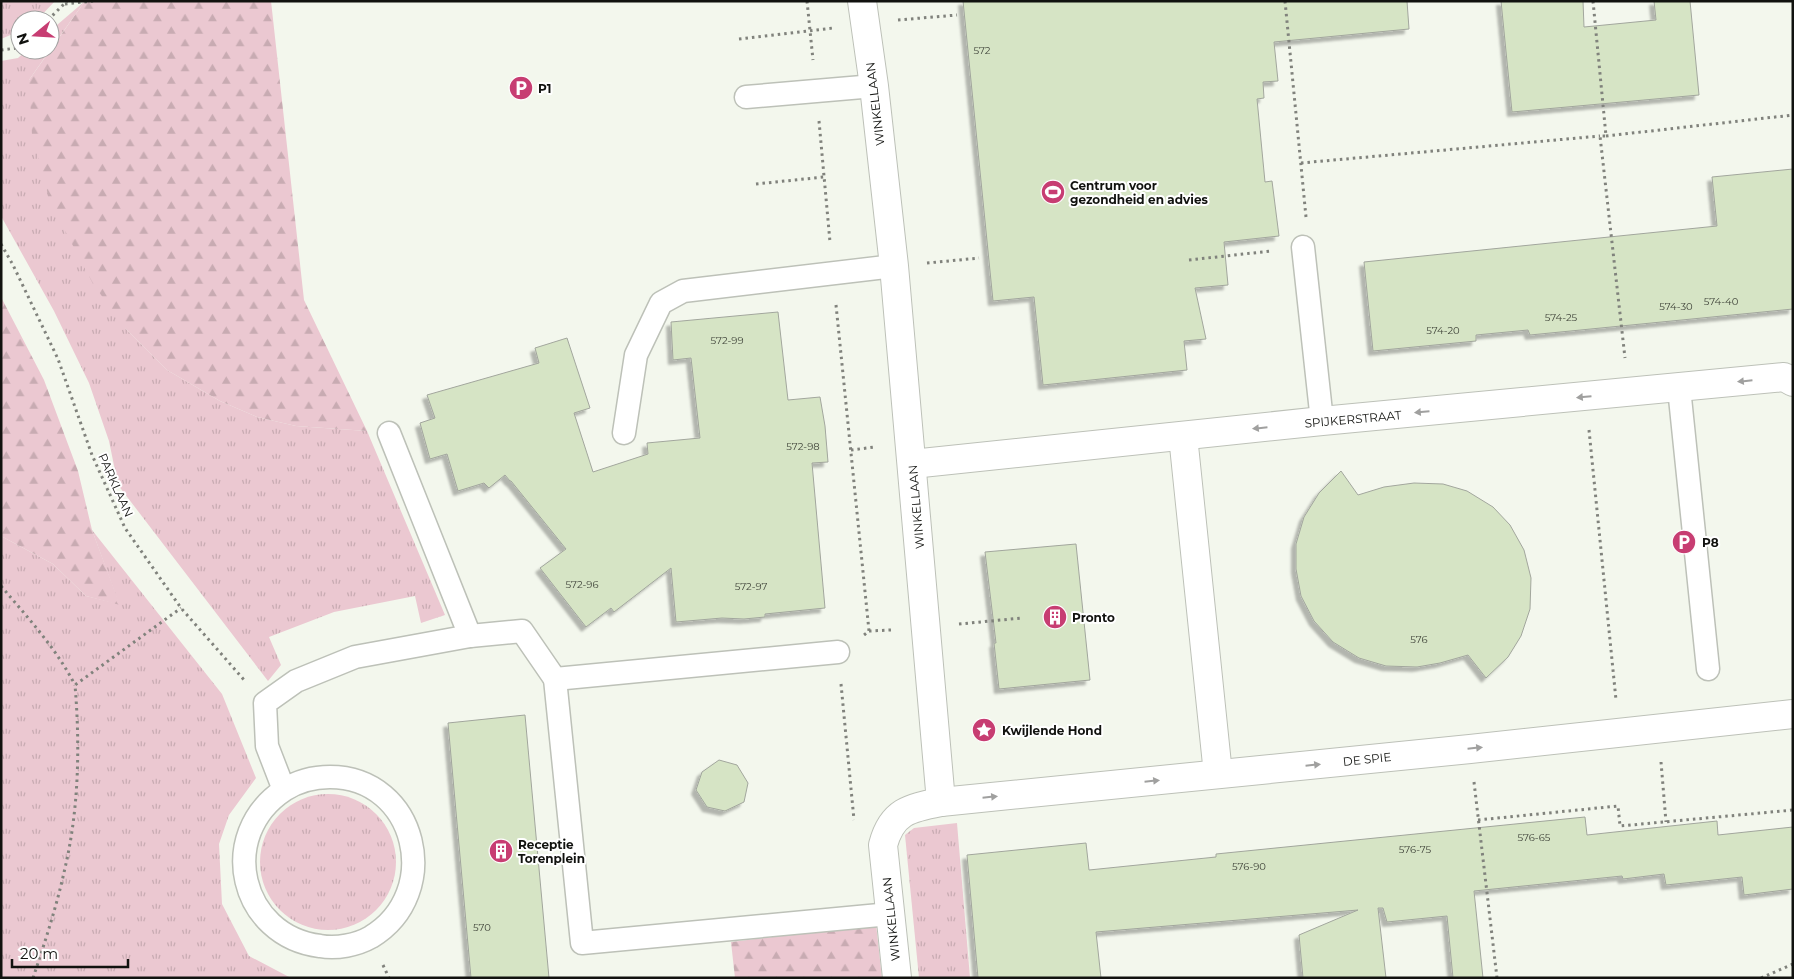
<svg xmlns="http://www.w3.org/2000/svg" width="1794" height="979" font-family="Montserrat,sans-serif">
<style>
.grass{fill:url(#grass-tufts)}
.forest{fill:url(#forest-firs)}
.building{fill:#d6e4c5;stroke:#a2a69d;filter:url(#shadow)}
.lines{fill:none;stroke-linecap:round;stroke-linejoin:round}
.service-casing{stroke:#bdc1b8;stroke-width:25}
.minor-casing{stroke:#bdc1b8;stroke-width:30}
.path{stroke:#80827c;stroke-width:3;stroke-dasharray:2.5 4;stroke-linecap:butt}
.service{stroke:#fff;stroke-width:22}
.minor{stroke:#fff;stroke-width:28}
.oneway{fill:#a0a09f}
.labels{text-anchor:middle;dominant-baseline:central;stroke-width:4;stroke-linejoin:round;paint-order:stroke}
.number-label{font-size:10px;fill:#42463c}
.poi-label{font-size:12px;font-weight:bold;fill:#11120f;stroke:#fff;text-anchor:start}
.street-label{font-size:12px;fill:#11120f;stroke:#fff}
</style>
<defs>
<pattern id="grass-tufts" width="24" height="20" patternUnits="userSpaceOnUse" patternTransform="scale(1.25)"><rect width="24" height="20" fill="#ebc8d1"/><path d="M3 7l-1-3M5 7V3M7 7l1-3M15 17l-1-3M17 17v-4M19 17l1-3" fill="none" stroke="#c8abb2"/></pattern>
<pattern id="forest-firs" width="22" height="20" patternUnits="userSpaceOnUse" patternTransform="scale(1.25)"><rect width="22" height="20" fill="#ebc8d1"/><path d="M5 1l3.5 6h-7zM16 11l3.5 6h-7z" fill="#c8abb2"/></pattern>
<filter id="shadow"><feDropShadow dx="-4.5" dy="4.5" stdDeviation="1" flood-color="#0004"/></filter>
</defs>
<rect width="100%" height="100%" fill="#f3f7ed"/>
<g class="grass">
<polygon points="1,1 55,1 37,20 20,20 20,31 1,39"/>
<polygon points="85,1 50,50 50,31"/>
<polygon points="27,50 50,50 29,80 126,329 167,370 220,401 257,417 296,426 367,431 445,615 421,623 415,596 334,612 269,637 281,665 268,681 118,485 109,441 89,383 54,311 1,216 1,61 18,58"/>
<polygon points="92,530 222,694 256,778 229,815 219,844 222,904 249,956 291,978 1,978 1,536 53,564 86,596 119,604"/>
<circle cx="328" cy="862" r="68"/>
<polygon points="957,823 970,978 919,978 905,835 914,828"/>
</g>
<g class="forest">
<polygon points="85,1 271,1 304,300 367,431 296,426 257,417 220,401 167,370 126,329 93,284 50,202 32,135 29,80"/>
<polygon points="1,297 44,380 78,471 92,530 120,605 86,596 53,564 1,536"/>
<polygon points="876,924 882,978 735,978 731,942"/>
</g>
<g class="building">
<polygon points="963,1 1407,1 1409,29 1274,42 1278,81 1263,82 1264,98 1257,99 1265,182 1272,181 1279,236 1224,242 1228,285 1195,288 1206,339 1184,341 1187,370 1043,385 1034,297 993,301"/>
<polygon points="1501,1 1583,1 1584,27 1656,20 1654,1 1690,1 1699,95 1512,112"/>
<polygon points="1793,169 1793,309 1530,335 1528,330 1476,335 1476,341 1373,351 1364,262 1717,226 1712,177"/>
<polygon points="778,312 788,400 820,397 825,426 828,462 812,463 825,608 765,614 765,617 744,619 722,618 676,622 671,568 614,612 611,608 586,627 540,568 566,549 511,481 510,481 505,475 489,488 484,483 458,491 447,454 430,459 420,423 435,418 427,395 539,363 535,348 567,338 590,408 574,413 593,472 648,454 647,443 700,438 691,358 673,360 671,322"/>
<polygon points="1341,471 1358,495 1384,487 1414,483 1443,484 1467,491 1493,507 1510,525 1524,550 1531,578 1530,609 1521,636 1508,657 1486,678 1468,655 1440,663 1417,667 1386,666 1359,658 1333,642 1314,621 1301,596 1296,569 1296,544 1304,517 1319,493"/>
<polygon points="1076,544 1090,680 999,689 994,643 996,643 985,552"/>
<polygon points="525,715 549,978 471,978 448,723"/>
<polygon points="719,760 737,765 748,783 744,802 725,811 707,807 696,790 702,772"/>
<polygon points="1585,817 1587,835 1717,821 1718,835 1793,827 1793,889 1744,895 1742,877 1666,885 1664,874 1623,879 1622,876 1474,891 1483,978 1453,978 1447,916 1387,922 1383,908 1378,908 1386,978 1303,978 1299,935 1358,910 1096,932 1101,978 978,978 967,855 1086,843 1089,870 1216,857 1216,854"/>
</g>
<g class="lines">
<g class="service-casing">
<g id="service">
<polyline points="746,97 874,86"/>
<polyline points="1303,247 1322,421"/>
<polyline points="1679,388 1708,669"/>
<polyline points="389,433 470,636"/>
<polyline points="624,433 636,355 661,303 683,291 894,266"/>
<polyline points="555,679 582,943 890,914"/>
<path d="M284 790C216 835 240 936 320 946 337 949 357 945 371 937 444 893 417 777 330 777 313 777 298 781 284 790L267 746 265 703 296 681 355 657 470 636 522 631 555 679 838 652"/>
</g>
</g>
<g class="minor-casing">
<g id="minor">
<path d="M862 1 874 86 894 266 941 802C910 808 892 811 883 845L897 978"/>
<polyline points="1183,436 1218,774"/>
<polyline points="912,464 1322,421 1784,377 1793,382"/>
<polyline points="941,802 1470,749 1793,714"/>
</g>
</g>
<g class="path">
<polyline points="807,1 813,60"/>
<polyline points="1285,1 1306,217"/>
<polyline points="1593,1 1606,136 1600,136 1625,358"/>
<polyline points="65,4 93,1"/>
<polyline points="48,20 67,1"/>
<polyline points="898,20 957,15"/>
<polyline points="739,39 833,28"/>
<polyline points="1,50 17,48 20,45"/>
<polyline points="819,121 830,242"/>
<polyline points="1606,136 1793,115"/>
<polyline points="1301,163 1600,136"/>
<polyline points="756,184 824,177"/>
<polyline points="1,244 13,265 58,359 92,455 125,528 181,608 245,681"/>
<polyline points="1189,260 1271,251"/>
<polyline points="927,263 979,258"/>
<polyline points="836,305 869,631 864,635"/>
<polyline points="1589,430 1616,700"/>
<polyline points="851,450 875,447"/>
<path d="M1 586C28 618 56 648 75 685"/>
<polyline points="959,624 1022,618"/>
<polyline points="869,631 891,630"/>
<polyline points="841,684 854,820"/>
<polyline points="1661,762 1666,822"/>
<polyline points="1474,782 1497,978"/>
<polyline points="1478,820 1618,806 1620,826 1793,810"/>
<polyline points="383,965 389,978"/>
<path d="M33 978C45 942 57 905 65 868 79 808 80 745 75 685L181 608"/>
<polyline points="1761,978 1793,964"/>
</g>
<use href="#service" class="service"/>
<use href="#minor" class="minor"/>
</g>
<defs><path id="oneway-solid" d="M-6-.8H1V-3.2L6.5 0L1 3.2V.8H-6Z" transform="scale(1.25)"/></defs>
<g class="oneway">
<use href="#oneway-solid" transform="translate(1745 381) rotate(174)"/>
<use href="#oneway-solid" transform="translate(1584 397) rotate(175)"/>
<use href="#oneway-solid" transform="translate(1422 412) rotate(175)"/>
<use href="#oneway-solid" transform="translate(1260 428) rotate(174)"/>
<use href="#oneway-solid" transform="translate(1475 748) rotate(-6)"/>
<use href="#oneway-solid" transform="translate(1313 765) rotate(-6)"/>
<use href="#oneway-solid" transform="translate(1152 781) rotate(-6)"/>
<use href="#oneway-solid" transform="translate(990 797) rotate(-6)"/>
</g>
<defs>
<g id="parking-disc" transform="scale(1.25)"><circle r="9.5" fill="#c73d72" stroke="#fff"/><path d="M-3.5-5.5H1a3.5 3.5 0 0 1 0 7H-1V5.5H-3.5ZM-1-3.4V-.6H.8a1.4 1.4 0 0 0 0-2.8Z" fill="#fff"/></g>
<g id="stadium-disc" transform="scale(1.25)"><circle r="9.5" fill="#c73d72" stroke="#fff"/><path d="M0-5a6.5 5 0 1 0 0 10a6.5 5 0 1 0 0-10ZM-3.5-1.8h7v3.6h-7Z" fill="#fff"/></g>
<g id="building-disc" transform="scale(1.25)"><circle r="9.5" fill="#c73d72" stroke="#fff"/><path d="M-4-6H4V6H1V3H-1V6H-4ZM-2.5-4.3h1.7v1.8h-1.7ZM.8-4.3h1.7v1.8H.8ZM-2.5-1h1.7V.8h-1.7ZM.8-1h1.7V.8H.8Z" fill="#fff"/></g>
<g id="sight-disc" transform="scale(1.25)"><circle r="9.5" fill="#c73d72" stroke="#fff"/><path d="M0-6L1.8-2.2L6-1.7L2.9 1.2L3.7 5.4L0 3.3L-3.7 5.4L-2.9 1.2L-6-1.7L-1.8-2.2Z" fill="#fff"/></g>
</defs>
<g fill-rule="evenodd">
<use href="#parking-disc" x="521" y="88"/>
<use href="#stadium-disc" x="1053" y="192"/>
<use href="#parking-disc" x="1684" y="542"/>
<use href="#building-disc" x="1055" y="617"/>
<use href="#sight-disc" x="984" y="730"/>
<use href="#building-disc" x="501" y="851"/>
</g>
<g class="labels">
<g class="number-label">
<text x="982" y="50">572</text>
<text x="1721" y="301">574-40</text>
<text x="1676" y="306">574-30</text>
<text x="1561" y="317">574-25</text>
<text x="1443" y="330">574-20</text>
<text x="727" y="340">572-99</text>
<text x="803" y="446">572-98</text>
<text x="582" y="584">572-96</text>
<text x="751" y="586">572-97</text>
<text x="1419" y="639">576</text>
<text x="1534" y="837">576-65</text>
<text x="1415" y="849">576-75</text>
<text x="1249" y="866">576-90</text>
<text x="482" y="927">570</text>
</g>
<g class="poi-label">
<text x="538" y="88">P1</text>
<text x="1070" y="185">Centrum voor<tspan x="1070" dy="14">gezondheid en advies</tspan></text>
<text x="1702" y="542">P8</text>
<text x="1072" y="617">Pronto</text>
<text x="1002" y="730">Kwijlende Hond</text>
<text x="518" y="844">Receptie<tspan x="518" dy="14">Torenplein</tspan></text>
</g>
<g class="street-label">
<text transform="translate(875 104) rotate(-97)">WINKELLAAN</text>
<text transform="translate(1353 419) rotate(-5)">SPIJKERSTRAAT</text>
<text transform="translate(116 485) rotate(66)">PARKLAAN</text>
<text transform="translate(916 507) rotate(-95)">WINKELLAAN</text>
<text transform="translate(1367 759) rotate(-6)">DE SPIE</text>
<text transform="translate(891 919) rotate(-96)">WINKELLAAN</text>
</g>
</g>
<rect width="1794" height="979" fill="none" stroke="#11120f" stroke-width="5"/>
<g transform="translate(35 35) rotate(252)"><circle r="24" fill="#ffffff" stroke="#a0a09f"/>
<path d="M0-4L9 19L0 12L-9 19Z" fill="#c73d72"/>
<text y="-8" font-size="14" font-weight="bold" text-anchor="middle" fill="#11120f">N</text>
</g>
<path d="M12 959v8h116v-8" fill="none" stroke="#11120f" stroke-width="2.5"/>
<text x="20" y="959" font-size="15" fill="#11120f" stroke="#ffffff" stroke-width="4" paint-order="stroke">20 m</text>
</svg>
